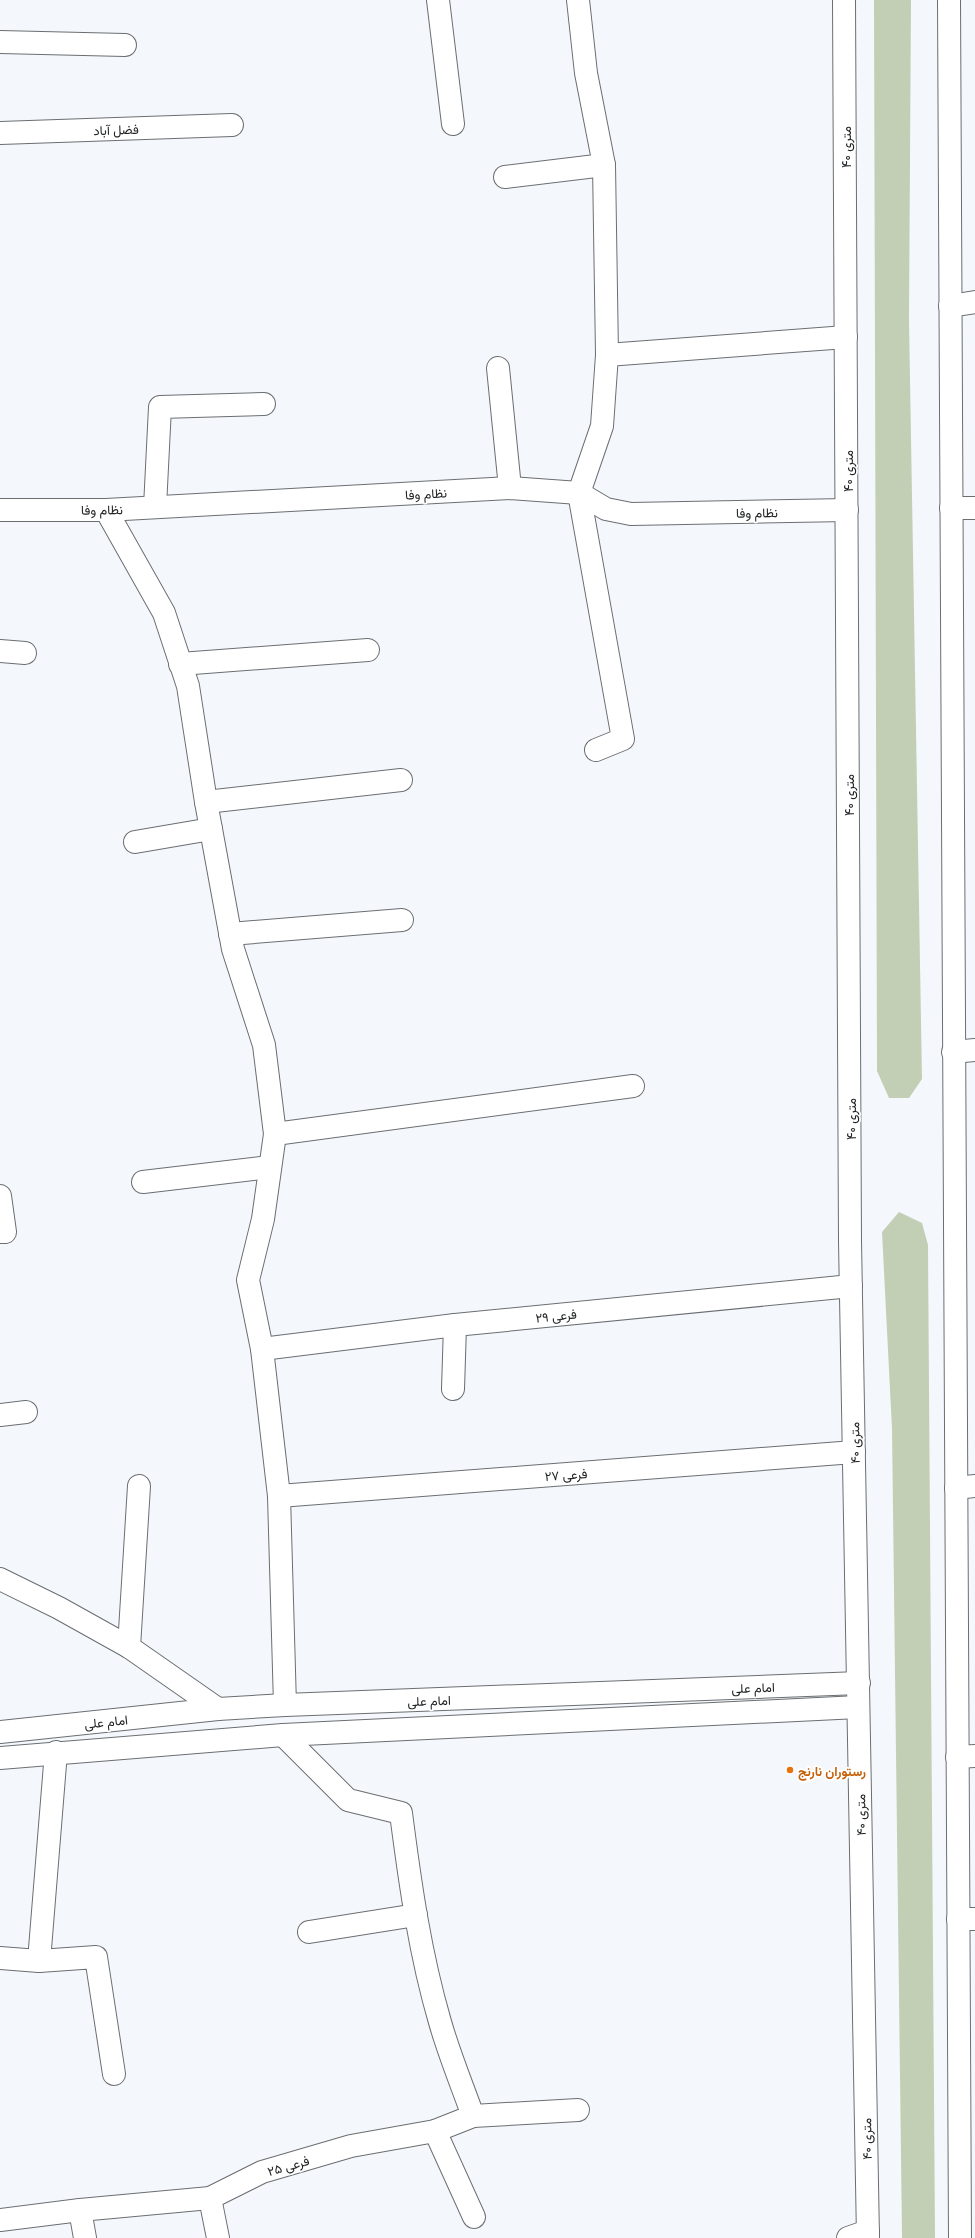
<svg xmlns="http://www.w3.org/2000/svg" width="975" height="2238" font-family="'Playfair Display',Vazirmatn,serif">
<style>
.green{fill:#c2cfb5}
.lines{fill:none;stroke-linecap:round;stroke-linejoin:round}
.street-casing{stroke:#6b6e71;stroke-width:24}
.secondary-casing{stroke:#6b6e71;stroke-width:24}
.primary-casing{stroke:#6b6e71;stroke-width:24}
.street{stroke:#fff;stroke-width:22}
.secondary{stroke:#fff;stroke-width:22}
.primary{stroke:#fff;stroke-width:22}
.food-dot{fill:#e8710a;stroke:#fff;stroke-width:1.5}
.labels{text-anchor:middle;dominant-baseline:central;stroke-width:3.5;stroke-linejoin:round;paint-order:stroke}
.street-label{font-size:13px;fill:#212324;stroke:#fff}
.food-label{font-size:13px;font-weight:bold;fill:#c56008;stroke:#fff;text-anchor:start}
</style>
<rect width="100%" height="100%" fill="#f4f8fc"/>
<g class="green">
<polygon points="874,0 911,0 909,320 922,1079 909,1098 889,1098 877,1071"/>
<polygon points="899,1212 922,1223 928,1245 935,2238 902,2238 892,1429 882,1232"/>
</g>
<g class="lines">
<g class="street-casing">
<g id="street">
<polyline points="438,0 453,124"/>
<polyline points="578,0 586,73 604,165 607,355 602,426 579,493 623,739 596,750"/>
<polyline points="0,42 125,45"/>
<polyline points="0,133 232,125"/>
<polyline points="505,177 604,165"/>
<polyline points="607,355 846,337"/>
<polyline points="498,368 510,488"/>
<polyline points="155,507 160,407 264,404"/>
<polyline points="951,508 975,508"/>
<polyline points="106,510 164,613 188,686 206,802 233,949 264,1045 275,1134 263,1219 248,1280 262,1349 279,1496 285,1705"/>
<polyline points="0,651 25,653"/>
<polyline points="180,664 368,650"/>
<polyline points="206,802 401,780"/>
<polyline points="135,842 211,829"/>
<polyline points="230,934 402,920"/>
<polyline points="953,1052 975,1050"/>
<polyline points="275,1134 633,1086"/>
<polyline points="143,1182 270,1167"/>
<polyline points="0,1196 5,1232 0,1232"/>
<polyline points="262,1349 455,1325 851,1286"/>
<polyline points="453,1389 455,1325"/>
<polyline points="0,1415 26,1412"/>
<polyline points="956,1488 975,1486"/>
<polyline points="279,1496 854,1452"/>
<polyline points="0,1579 59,1608 129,1647 218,1709"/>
<polyline points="129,1647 139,1486"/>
<path d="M283 1735 348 1800 401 1813C410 1883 420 1954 440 2022 449 2054 462 2085 473 2116"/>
<polyline points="957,1757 975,1756"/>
<polyline points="958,1919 975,1919"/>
<polyline points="309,1932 416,1915"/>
<polyline points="0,1958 39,1961 56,1752"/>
<polyline points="39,1961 96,1957 114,2074"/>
<polyline points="435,2131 474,2217"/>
<polyline points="210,2198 218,2238"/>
<polyline points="80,2210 85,2238"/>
<polyline points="0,2220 80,2210 210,2198 262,2172 351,2146 435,2131 473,2116 578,2110"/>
<polyline points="848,2238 868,2231"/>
</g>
</g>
<g class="secondary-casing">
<g id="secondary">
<polyline points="950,306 975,302"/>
<polyline points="0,510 106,510 510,488 579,493 606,509 631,514 847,510"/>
<polyline points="0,1732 218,1709 285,1705 859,1683"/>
<polyline points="0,1758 283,1735 858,1707"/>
</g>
</g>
<g class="primary-casing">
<g id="primary">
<polyline points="844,0 850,1241 868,2238"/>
<polyline points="949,0 960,2238"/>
</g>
</g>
<use href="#street" class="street"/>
<use href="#secondary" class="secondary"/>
<use href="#primary" class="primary"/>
</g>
<circle class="food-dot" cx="790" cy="1770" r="4"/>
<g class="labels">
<g class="street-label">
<text transform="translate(116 129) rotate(-2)">فضل آباد</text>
<text transform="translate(845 147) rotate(-90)">۴۰ متری</text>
<text transform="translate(847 471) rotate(-90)">۴۰ متری</text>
<text transform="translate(426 493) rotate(-3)">نظام وفا</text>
<text transform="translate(102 509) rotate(-1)">نظام وفا</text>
<text transform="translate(757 512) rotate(-1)">نظام وفا</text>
<text transform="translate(848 795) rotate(-90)">۴۰ متری</text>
<text transform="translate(850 1119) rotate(-90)">۴۰ متری</text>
<text transform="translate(556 1315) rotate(-6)">فرعی ۲۹</text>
<text transform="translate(854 1443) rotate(-91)">۴۰ متری</text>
<text transform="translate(566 1474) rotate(-4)">فرعی ۲۷</text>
<text transform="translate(753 1687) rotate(-2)">امام علی</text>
<text transform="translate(429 1700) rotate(-2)">امام علی</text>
<text transform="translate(106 1721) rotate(-6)">امام علی</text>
<text transform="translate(860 1815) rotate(-91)">۴۰ متری</text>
<text transform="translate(866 2139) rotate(-91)">۴۰ متری</text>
<text transform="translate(288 2165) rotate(-16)">فرعی ۲۵</text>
</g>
<g class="food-label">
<text x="798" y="1770">رستوران نارنج</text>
</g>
</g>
</svg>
